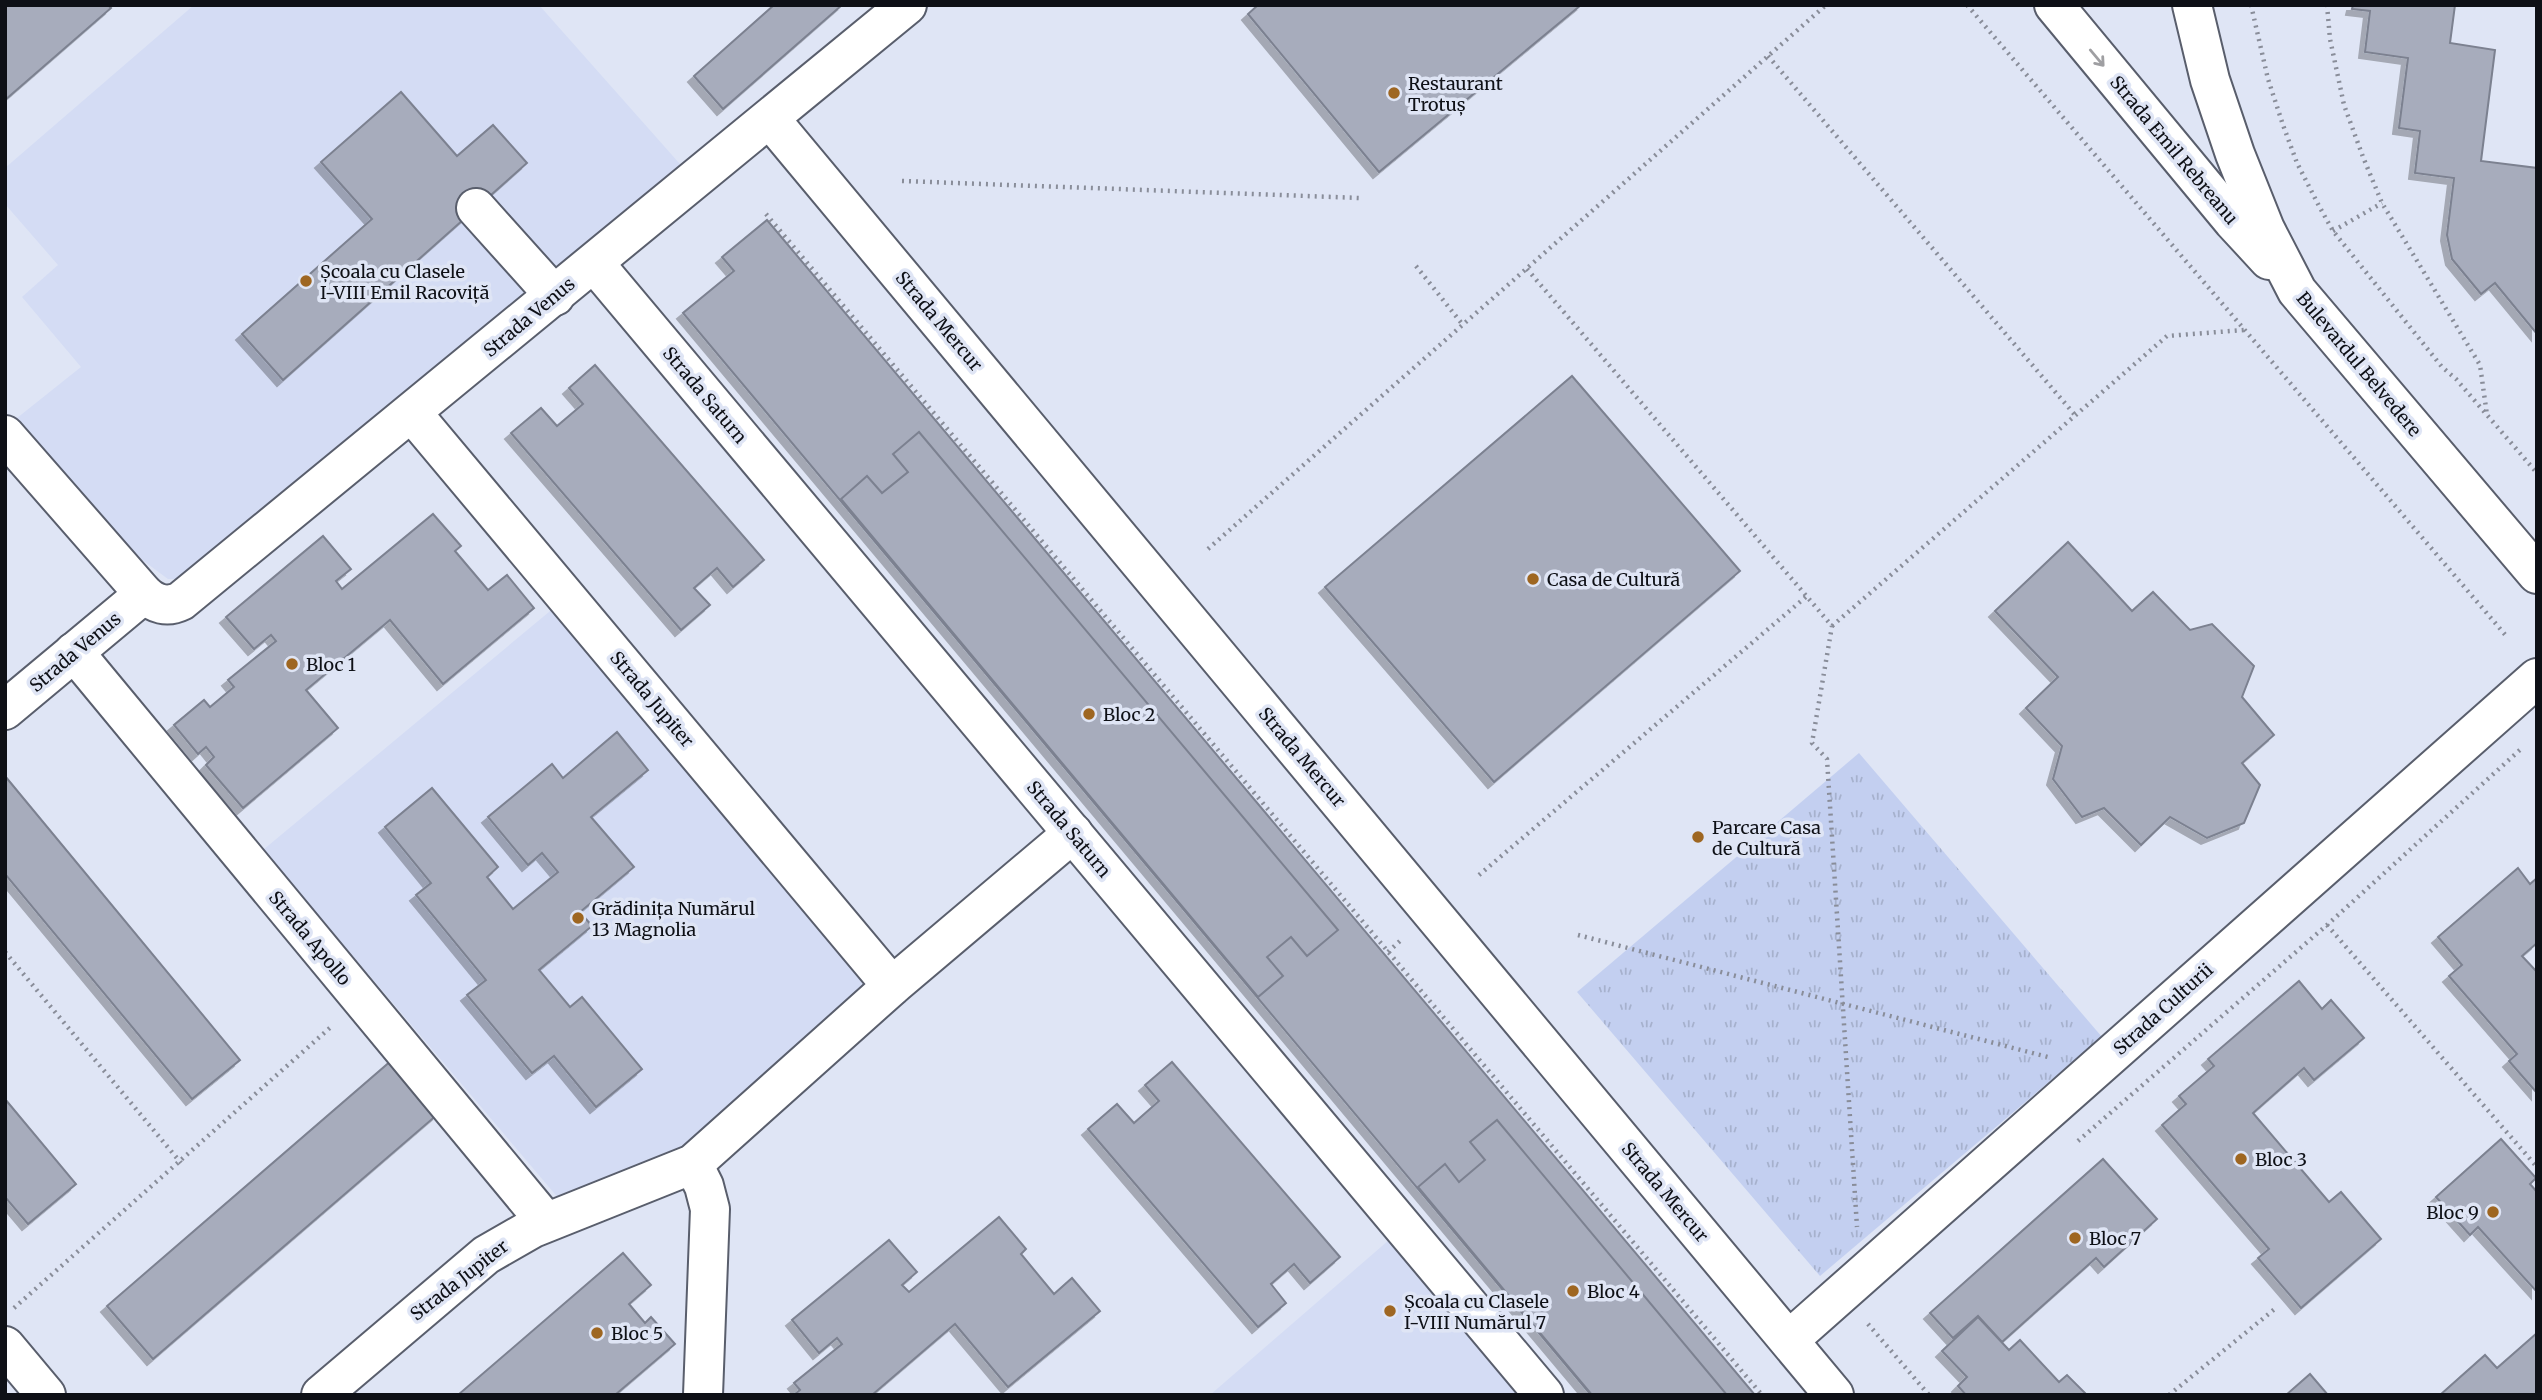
<svg xmlns="http://www.w3.org/2000/svg" width="2542" height="1400" font-family="Merriweather,serif">
<style>
.built{fill:#d4dcf4}
.grass{fill:url(#grass-tufts)}
.building{fill:#a7acbc;stroke:#7c8190;stroke-width:2;filter:url(#shadow)}
.lines{fill:none;stroke-linecap:round;stroke-linejoin:round}
.minor-casing{stroke:#595e6c;stroke-width:42}
.path{stroke:#898d99;stroke-width:4.5;stroke-dasharray:2 5;stroke-linecap:butt}
.minor{stroke:#fff;stroke-width:38}
.oneway{stroke:#9f9fa2}
.poi-dot{fill:#9e6621;stroke:#dfe5f5;stroke-width:2.5}
.labels{text-anchor:middle;dominant-baseline:central;stroke-width:7;stroke-linejoin:round;paint-order:stroke}
.poi-label{font-size:18px;fill:#0e1016;stroke:#dfe5f5;text-anchor:start}
.street-label{font-size:18px;fill:#0e1016;stroke:#dfe5f5}
</style>
<defs>
<pattern id="grass-tufts" width="24" height="20" patternUnits="userSpaceOnUse" patternTransform="scale(1.75)"><rect width="24" height="20" fill="#c3cff0"/><path d="M3 7l-1-3M5 7V3M7 7l1-3M15 17l-1-3M17 17v-4M19 17l1-3" fill="none" stroke="#a6b1cd"/></pattern>
<filter id="shadow"><feDropShadow dx="-6" dy="6" stdDeviation="0" flood-color="#0004"/></filter>
</defs>
<rect width="100%" height="100%" fill="#dfe5f5"/>
<g class="built">
<polygon points="194,5 539,5 695,181 184,579 168,579 141,559 12,422 81,367 22,297 58,265 5,204 5,168"/>
<polygon points="567,597 892,986 693,1164 571,1213 263,850"/>
<polygon points="1404,1227 1544,1395 1210,1395"/>
</g>
<polygon class="grass" points="1859,753 2102,1037 1820,1276 1577,992"/>
<g class="building">
<polygon points="5,5 108,5 111,8 5,100"/>
<polygon points="774,5 842,5 723,109 694,76"/>
<polygon points="1258,5 1581,5 1379,172 1248,14"/>
<polygon points="2353,5 2455,5 2450,43 2495,50 2481,161 2537,168 2537,334 2495,283 2481,294 2452,259 2447,235 2454,178 2415,173 2420,131 2399,128 2408,58 2365,52 2370,11 2352,9"/>
<polygon points="401,92 457,156 493,125 527,163 283,380 242,334 372,219 321,162"/>
<polygon points="767,220 1755,1395 1591,1395 683,313 734,271 722,257"/>
<polygon points="595,365 764,560 733,587 717,568 694,588 710,605 681,630 511,433 541,408 557,426 583,404 569,388"/>
<polygon points="1572,376 1740,571 1494,782 1325,587"/>
<polygon points="919,432 1338,930 1307,956 1291,937 1267,957 1283,976 1258,997 841,499 867,476 882,493 908,472 893,454"/>
<polygon points="433,514 461,546 455,551 488,590 507,575 534,608 443,684 390,620 306,690 338,728 243,808 206,765 214,757 206,747 198,754 174,725 204,700 210,707 234,687 228,680 276,641 271,635 254,649 226,617 323,536 351,569 336,581 342,589"/>
<polygon points="2068,542 2132,611 2153,592 2190,630 2212,624 2254,666 2242,697 2274,735 2242,763 2260,785 2244,823 2207,838 2170,817 2141,845 2104,808 2082,817 2053,779 2062,746 2026,708 2058,677 1995,611"/>
<polygon points="617,732 648,770 591,817 634,867 580,912 592,926 539,970 570,1007 582,997 642,1069 596,1107 554,1056 532,1073 467,995 486,980 416,895 431,883 385,827 432,788 498,867 487,877 513,909 558,872 542,853 528,865 488,817 552,764 563,778"/>
<polygon points="5,776 240,1060 192,1099 5,874"/>
<polygon points="2518,868 2530,884 2537,878 2537,943 2522,956 2537,972 2537,1093 2509,1061 2517,1054 2449,976 2462,965 2438,937"/>
<polygon points="2299,981 2322,1009 2331,1000 2364,1038 2314,1080 2304,1068 2253,1113 2329,1202 2341,1192 2381,1239 2301,1308 2258,1258 2269,1249 2162,1125 2186,1104 2179,1096 2214,1066 2208,1059"/>
<polygon points="392,1060 438,1114 153,1359 107,1306"/>
<polygon points="1172,1062 1340,1257 1310,1283 1294,1264 1271,1284 1286,1303 1258,1327 1088,1129 1117,1104 1134,1123 1159,1101 1145,1085"/>
<polygon points="5,1099 76,1184 28,1224 5,1197"/>
<polygon points="1497,1120 1727,1395 1592,1395 1418,1187 1445,1164 1459,1182 1485,1160 1470,1142"/>
<polygon points="2501,1139 2536,1178 2530,1184 2537,1192 2537,1292 2478,1227 2470,1235 2436,1197"/>
<polygon points="2103,1159 2157,1219 2104,1267 2096,1258 2002,1342 1978,1316 1953,1338 1930,1313"/>
<polygon points="999,1217 1026,1249 1021,1254 1054,1294 1072,1278 1100,1311 1008,1387 955,1324 872,1395 794,1395 800,1390 794,1383 842,1344 837,1338 819,1353 792,1320 889,1240 917,1272 902,1285 909,1292"/>
<polygon points="623,1253 651,1285 629,1304 645,1323 651,1317 675,1344 615,1395 458,1395"/>
<polygon points="1978,1317 2009,1350 2020,1340 2059,1382 2067,1375 2087,1395 1966,1395 1958,1386 1967,1377 1942,1351"/>
<polygon points="2537,1333 2537,1395 2440,1395 2485,1355 2497,1368"/>
<polygon points="2310,1374 2328,1395 2286,1395"/>
</g>
<g class="lines">
<g class="minor-casing">
<g id="minor">
<polyline points="2054,5 2233,221 2269,260"/>
<polyline points="2192,5 2210,80 2235,154 2265,229 2297,291 2537,574"/>
<polyline points="770,119 1834,1395"/>
<polyline points="476,208 555,296"/>
<polyline points="594,263 1544,1395"/>
<polyline points="412,413 892,986"/>
<path d="M5 435 144 594C155 604 167 608 181 601L907 5"/>
<polyline points="74,652 546,1222"/>
<polyline points="5,710 144,594"/>
<polyline points="693,1164 704,1186 710,1209 703,1395"/>
<polyline points="1789,1340 2537,678"/>
<polyline points="5,1346 46,1395"/>
<polyline points="321,1395 486,1255 533,1228 693,1164 892,986 1073,833"/>
</g>
</g>
<g class="path">
<polyline points="1967,5 2508,638"/>
<polyline points="2251,5 2268,79 2283,125 2297,163 2319,206 2333,231 2442,367 2456,379 2537,473"/>
<polyline points="2327,5 2330,39 2344,105 2363,157 2382,203 2480,365 2487,415"/>
<polyline points="1768,56 2075,415"/>
<polyline points="902,181 1360,198"/>
<polyline points="766,214 1762,1395"/>
<polyline points="2333,231 2382,203"/>
<polyline points="1416,266 1463,325"/>
<polyline points="1527,269 1832,626 1812,743 1827,759 1857,1227"/>
<polyline points="1208,549 1826,5"/>
<polyline points="1832,626 2167,336 2244,330"/>
<polyline points="1479,875 1807,596"/>
<polyline points="2327,925 2537,1167"/>
<polyline points="1578,935 2048,1057"/>
<polyline points="5,952 181,1163"/>
<polyline points="1388,952 1401,940"/>
<polyline points="2078,1141 2327,925 2522,748"/>
<polyline points="14,1308 332,1026"/>
<polyline points="1868,1324 1929,1395"/>
<polyline points="2169,1395 2276,1308"/>
</g>
<use href="#minor" class="minor"/>
</g>
<defs><path id="oneway-shaft" d="M-6 0H5M1.5-3L5.5 0L1.5 3" fill="none" stroke-width="1.6" stroke-linecap="round" stroke-linejoin="round" transform="scale(1.75)"/></defs>
<use class="oneway" href="#oneway-shaft" transform="translate(2097 58) rotate(50)"/>
<g class="poi-dot">
<circle cx="1394" cy="93" r="7"/>
<circle cx="306" cy="281" r="7"/>
<circle cx="1533" cy="579" r="7"/>
<circle cx="292" cy="664" r="7"/>
<circle cx="1089" cy="714" r="7"/>
<circle cx="1698" cy="837" r="7"/>
<circle cx="578" cy="918" r="7"/>
<circle cx="2241" cy="1159" r="7"/>
<circle cx="2493" cy="1212" r="7"/>
<circle cx="2075" cy="1238" r="7"/>
<circle cx="1573" cy="1291" r="7"/>
<circle cx="1390" cy="1311" r="7"/>
<circle cx="597" cy="1333" r="7"/>
</g>
<g class="labels">
<g class="poi-label">
<text x="1408" y="83">Restaurant<tspan x="1408" dy="21">Trotuș</tspan></text>
<text x="320" y="271">Școala cu Clasele<tspan x="320" dy="21">I-VIII Emil Racoviță</tspan></text>
<text x="1547" y="579">Casa de Cultură</text>
<text x="306" y="664">Bloc 1</text>
<text x="1103" y="714">Bloc 2</text>
<text x="1712" y="827">Parcare Casa<tspan x="1712" dy="21">de Cultură</tspan></text>
<text x="592" y="908">Grădinița Numărul<tspan x="592" dy="21">13 Magnolia</tspan></text>
<text x="2255" y="1159">Bloc 3</text>
<text x="2479" y="1212" text-anchor="end">Bloc 9</text>
<text x="2089" y="1238">Bloc 7</text>
<text x="1587" y="1291">Bloc 4</text>
<text x="1404" y="1301">Școala cu Clasele<tspan x="1404" dy="21">I-VIII Numărul 7</tspan></text>
<text x="611" y="1333">Bloc 5</text>
</g>
<g class="street-label">
<text transform="translate(2174 150) rotate(50)">Strada Emil Rebreanu</text>
<text transform="translate(529 317) rotate(-40)">Strada Venus</text>
<text transform="translate(939 321) rotate(50)">Strada Mercur</text>
<text transform="translate(2359 364) rotate(50)">Bulevardul Belvedere</text>
<text transform="translate(705 395) rotate(50)">Strada Saturn</text>
<text transform="translate(75 652) rotate(-40)">Strada Venus</text>
<text transform="translate(652 699) rotate(50)">Strada Jupiter</text>
<text transform="translate(1302 757) rotate(50)">Strada Mercur</text>
<text transform="translate(1069 829) rotate(50)">Strada Saturn</text>
<text transform="translate(310 938) rotate(50)">Strada Apollo</text>
<text transform="translate(2163 1009) rotate(-42)">Strada Culturii</text>
<text transform="translate(1665 1192) rotate(50)">Strada Mercur</text>
<text transform="translate(459 1280) rotate(-38)">Strada Jupiter</text>
</g>
</g>
<rect width="2542" height="1400" fill="none" stroke="#0e1016" stroke-width="14"/>
</svg>
